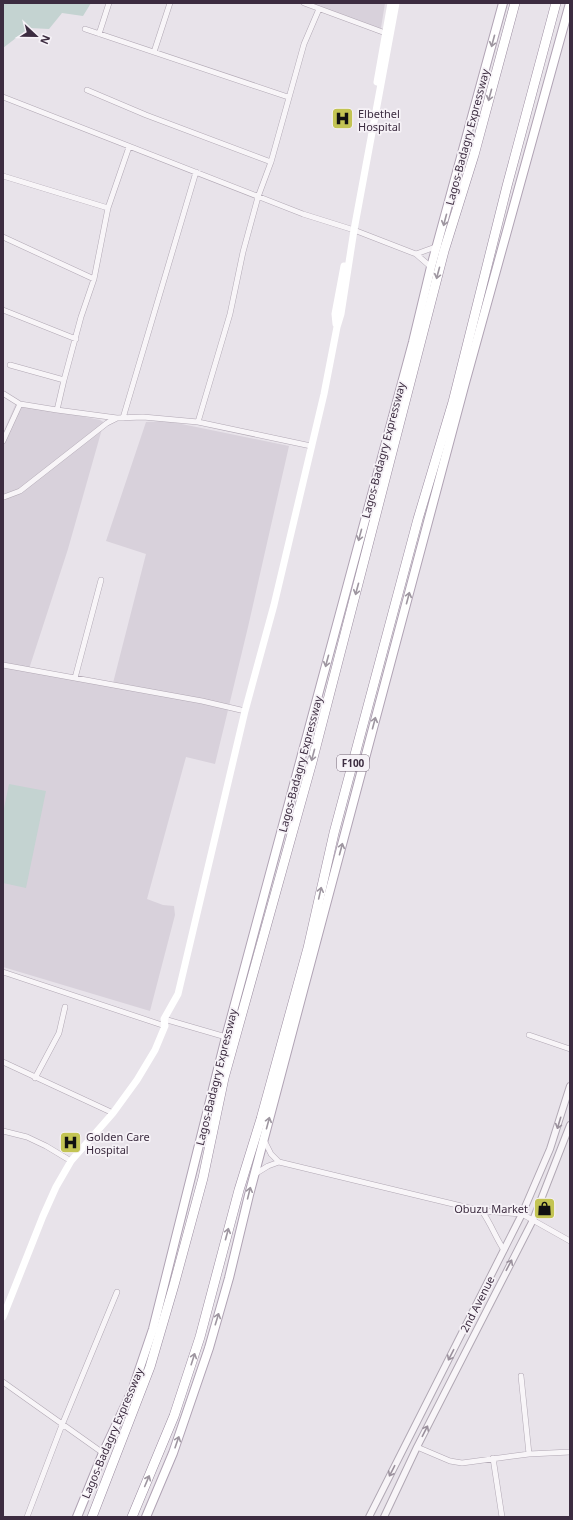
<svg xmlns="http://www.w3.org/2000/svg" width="573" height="1520" font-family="'Noto Sans',sans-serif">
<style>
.built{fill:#d8d1db}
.green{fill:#c4d3d1}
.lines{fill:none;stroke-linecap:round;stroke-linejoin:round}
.minor-casing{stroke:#b1a8b4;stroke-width:6}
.tertiary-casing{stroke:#b1a8b4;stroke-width:8}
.primary-casing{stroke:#b0a3b4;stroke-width:10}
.motorway-casing{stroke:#9a8b9f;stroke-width:10}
.minor{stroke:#f8f5f8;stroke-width:5}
.tertiary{stroke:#f8f5f8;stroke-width:6}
.secondary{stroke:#fff;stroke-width:7}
.primary{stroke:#fff;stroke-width:8}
.motorway{stroke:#fff;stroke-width:9}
.oneway{stroke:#9e96a0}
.oneway2{stroke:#9a909c}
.labels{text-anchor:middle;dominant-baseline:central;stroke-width:3.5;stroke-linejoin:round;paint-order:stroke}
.shield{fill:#f6f2f7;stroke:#746777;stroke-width:1}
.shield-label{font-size:10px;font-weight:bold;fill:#3c2c40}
.poi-label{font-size:11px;fill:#3c2c40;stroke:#f6f2f7;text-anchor:start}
.street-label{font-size:11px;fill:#3c2c40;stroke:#f6f2f7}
</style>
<rect width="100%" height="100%" fill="#e8e3ea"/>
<path class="built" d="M305 3H385L380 34 320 10Z
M16 403 100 420 107 424 102 429 68 549 29 669 113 683 146 554 106 541 146 422 167 421 289 446 248 627 215 764 186 757 147 899 163 905 174 906 175 915 150 1011 3 967V433Z"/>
<path class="green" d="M3 3H91L83 16 62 13 49 29 29 28 3 48Z
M9 784 46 791 26 888 3 883V813Z"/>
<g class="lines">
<defs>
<path id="minor" d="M304 3 388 34
M85 29 288 97
M99 34 109 3
M154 52 170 3
M87 90 146 115 271 162
M3 97 303 214 354 230 416 254 431 267
M3 176 108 208
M3 237 94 279
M416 254 438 246
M3 310 76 339
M10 365 64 380
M4 394 20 404 57 410 117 418
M57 410 64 380 81 317 94 279 108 208 129 147
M123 418 196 172
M198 422 230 314 243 252 258 197 271 162 304 44 319 9
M3 441 20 404
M4 497 20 491 107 423 117 418 143 417 198 422 311 446
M3 665 202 701 245 711
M75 678 101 580
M3 972 165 1026
M164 1019 226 1037
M529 1035 570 1049
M3 1062 113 1113
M35 1078 59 1033 65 1007
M3 1131 27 1137 46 1146 71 1161
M264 1140 271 1154 279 1162 482 1211 522 1214 570 1241
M255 1174 268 1166 279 1162
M482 1211C491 1224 496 1238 504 1250
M521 1376 529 1454
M3 1382 103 1453
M417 1447 450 1461 462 1463 529 1454 570 1452
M493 1458 502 1517
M27 1517 62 1425 117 1292"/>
<path id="tertiary" d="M369 1517 522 1214 550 1149 570 1086
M384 1517 417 1447 533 1220 570 1125"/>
<path id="primary" d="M77 1517 103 1453 132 1391 153 1329 226 1037 413 342 431 267 503 3
M146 1517 173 1453 209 1348 229 1278 249 1195 303 991 465 383 570 3"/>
<path id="motorway" d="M92 1517 150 1367 174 1285 203 1178 224 1078 312 762 444 251 474 155 515 3
M132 1517 174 1416 200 1337 239 1190 261 1119 308 948 334 833 418 519 453 402 507 186 556 3"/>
</defs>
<use href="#minor" class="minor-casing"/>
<use href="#tertiary" class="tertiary-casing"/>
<use href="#primary" class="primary-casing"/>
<use href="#motorway" class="motorway-casing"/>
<use href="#minor" class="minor"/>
<use href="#tertiary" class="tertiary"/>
<path class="secondary" d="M377 82 391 3
M336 324 335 314 344 266
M3 1317 43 1216 56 1187 71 1161 113 1113 137 1080 155 1050 165 1026 164 1019 178 994 245 711 274 605 324 394 337 327 341 314 354 230 396 3"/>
<use href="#primary" class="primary"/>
<use href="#motorway" class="motorway"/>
</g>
<defs><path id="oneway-shaft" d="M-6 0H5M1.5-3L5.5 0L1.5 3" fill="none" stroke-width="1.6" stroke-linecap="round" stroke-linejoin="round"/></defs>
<g class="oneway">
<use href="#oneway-shaft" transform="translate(493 41) rotate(105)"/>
<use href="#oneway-shaft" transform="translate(490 95) rotate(105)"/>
<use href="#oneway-shaft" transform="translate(445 220) rotate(105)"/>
<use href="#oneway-shaft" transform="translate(438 273) rotate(105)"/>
<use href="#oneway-shaft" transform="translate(360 535) rotate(105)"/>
<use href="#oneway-shaft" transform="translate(357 589) rotate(105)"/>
<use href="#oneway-shaft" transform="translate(408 598) rotate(-75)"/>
<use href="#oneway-shaft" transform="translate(327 661) rotate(105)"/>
<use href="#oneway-shaft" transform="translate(374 723) rotate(-75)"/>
<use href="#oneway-shaft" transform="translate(313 755) rotate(105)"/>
<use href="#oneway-shaft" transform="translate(341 849) rotate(-75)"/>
<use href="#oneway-shaft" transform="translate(320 893) rotate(-77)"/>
<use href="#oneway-shaft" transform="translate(268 1123) rotate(-75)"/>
<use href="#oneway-shaft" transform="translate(249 1193) rotate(-76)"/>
<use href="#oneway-shaft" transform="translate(227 1234) rotate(-75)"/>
<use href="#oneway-shaft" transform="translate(217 1319) rotate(-73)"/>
<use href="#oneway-shaft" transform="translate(193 1359) rotate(-72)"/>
<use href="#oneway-shaft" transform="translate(177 1442) rotate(-71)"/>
<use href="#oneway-shaft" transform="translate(147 1481) rotate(-67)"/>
</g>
<g class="oneway2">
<use href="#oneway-shaft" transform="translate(559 1123) rotate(107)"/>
<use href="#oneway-shaft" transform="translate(509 1265) rotate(-62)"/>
<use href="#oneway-shaft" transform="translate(451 1355) rotate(117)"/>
<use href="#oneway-shaft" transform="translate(425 1431) rotate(-63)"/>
<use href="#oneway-shaft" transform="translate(392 1471) rotate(117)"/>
</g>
<defs>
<symbol id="hospital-square" viewBox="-11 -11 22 22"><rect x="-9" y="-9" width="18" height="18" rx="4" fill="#c3c453" stroke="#f6f2f7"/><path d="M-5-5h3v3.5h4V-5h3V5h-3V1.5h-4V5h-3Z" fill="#111"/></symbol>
<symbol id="shop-square" viewBox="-11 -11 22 22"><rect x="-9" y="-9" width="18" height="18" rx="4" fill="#c3c453" stroke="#f6f2f7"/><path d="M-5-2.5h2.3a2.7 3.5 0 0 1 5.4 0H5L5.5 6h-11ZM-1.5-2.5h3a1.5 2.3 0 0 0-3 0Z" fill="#111"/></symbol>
</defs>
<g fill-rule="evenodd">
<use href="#hospital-square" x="330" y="106" width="25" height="25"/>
<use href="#hospital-square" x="58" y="1130" width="25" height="25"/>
<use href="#shop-square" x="532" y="1196" width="25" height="25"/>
</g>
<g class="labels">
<rect class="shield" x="337" y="755" width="32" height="16" rx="3"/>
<g class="shield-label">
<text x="353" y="763">F100</text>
</g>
<g class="poi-label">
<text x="358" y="113">Elbethel<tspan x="358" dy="13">Hospital</tspan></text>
<text x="86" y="1136">Golden Care<tspan x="86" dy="13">Hospital</tspan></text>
<text x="528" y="1208" text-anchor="end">Obuzu Market</text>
</g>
<g class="street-label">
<text transform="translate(467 137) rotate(-75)">Lagos-Badagry Expressway</text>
<text transform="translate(383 450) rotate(-75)">Lagos-Badagry Expressway</text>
<text transform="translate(300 764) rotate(-75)">Lagos-Badagry Expressway</text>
<text transform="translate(216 1077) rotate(-76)">Lagos-Badagry Expressway</text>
<text transform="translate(477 1304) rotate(-63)">2nd Avenue</text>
<text transform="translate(112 1433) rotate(-67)">Lagos-Badagry Expressway</text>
</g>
</g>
<rect width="573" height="1520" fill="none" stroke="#3c2c40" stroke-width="8"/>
<g transform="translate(36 36) rotate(112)" stroke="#f6f2f7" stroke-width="3" paint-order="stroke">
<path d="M0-3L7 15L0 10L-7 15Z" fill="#3c2c40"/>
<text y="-6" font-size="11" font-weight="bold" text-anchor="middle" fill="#3c2c40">N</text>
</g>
</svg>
